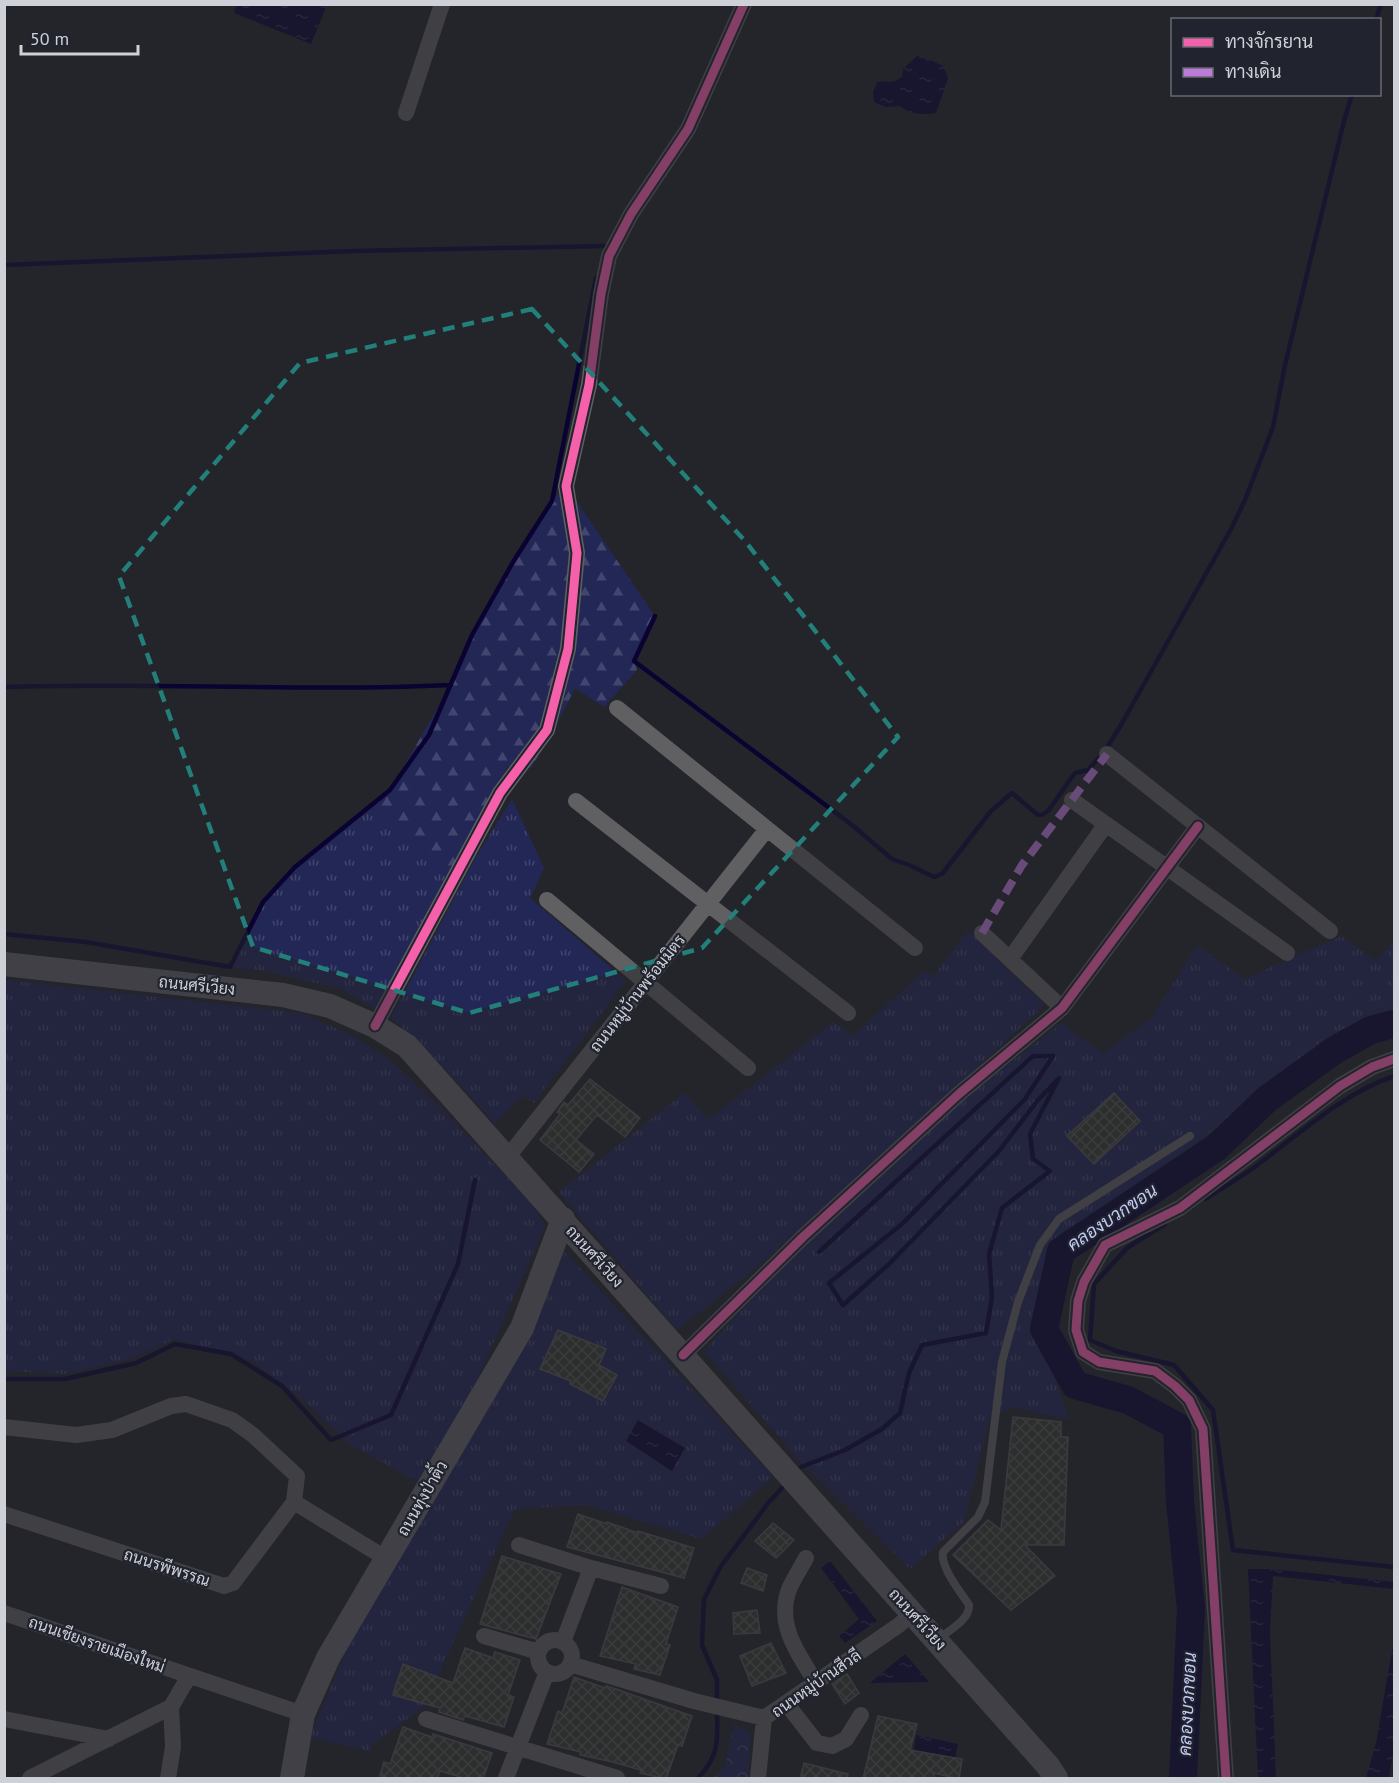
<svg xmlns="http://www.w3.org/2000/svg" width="1399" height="1783" font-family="'PT Sans',Sarabun,sans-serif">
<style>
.grass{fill:url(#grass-tufts)}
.forest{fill:url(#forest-firs)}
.park{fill:url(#park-crowns)}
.water{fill:url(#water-ripples)}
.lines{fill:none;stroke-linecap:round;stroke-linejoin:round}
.stream{stroke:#0a0332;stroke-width:4.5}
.river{stroke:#0a0332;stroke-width:28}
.building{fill:url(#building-cross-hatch);stroke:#555656;stroke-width:1.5}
.lane{stroke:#606063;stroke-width:8}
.street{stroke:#606063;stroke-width:16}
.secondary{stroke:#626366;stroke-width:24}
.quiet{stroke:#bd7bd9;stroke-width:8;stroke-dasharray:15 8;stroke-linecap:butt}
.cycleway-casing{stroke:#21232e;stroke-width:13}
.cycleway{stroke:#f560ab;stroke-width:9}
.marked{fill:none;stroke:#227f79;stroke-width:4.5;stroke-dasharray:12 8;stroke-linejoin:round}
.labels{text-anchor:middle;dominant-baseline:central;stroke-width:4.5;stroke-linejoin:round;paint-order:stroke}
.street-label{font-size:16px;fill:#cfd1d8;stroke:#21232e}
.water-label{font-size:18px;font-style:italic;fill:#c2cbf6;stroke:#21232e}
</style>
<defs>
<pattern id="grass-tufts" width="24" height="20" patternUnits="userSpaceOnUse" patternTransform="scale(1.5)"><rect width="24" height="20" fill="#232756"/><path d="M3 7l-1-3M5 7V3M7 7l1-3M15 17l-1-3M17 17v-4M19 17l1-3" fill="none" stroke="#42456e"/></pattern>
<pattern id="forest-firs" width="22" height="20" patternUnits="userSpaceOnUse" patternTransform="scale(1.5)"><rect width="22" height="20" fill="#232756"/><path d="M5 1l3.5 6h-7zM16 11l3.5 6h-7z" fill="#42456e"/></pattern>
<pattern id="park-crowns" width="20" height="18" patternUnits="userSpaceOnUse" patternTransform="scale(1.5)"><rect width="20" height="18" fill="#232756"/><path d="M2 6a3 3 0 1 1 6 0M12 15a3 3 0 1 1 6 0" fill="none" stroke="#42456e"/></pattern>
<pattern id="water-ripples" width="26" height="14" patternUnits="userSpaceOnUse" patternTransform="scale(1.5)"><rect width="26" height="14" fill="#0a0332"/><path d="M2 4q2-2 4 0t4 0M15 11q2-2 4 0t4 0" fill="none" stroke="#2d274f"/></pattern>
<pattern id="building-cross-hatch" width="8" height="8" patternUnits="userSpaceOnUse" patternTransform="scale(1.5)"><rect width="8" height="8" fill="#393d34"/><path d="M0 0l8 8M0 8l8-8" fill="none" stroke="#555851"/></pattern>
</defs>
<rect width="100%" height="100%" fill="#24252b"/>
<path class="grass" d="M512 799 544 868 530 898 626 981 534 1103 523 1096 495 1124C462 1086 429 1050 391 1018L476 857Z
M370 807 396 831 453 870 376 1010 341 989 266 971 230 967 263 902 295 867Z
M968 930 1045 1005 761 1264 677 1330 559 1192 684 1093 708 1120 833 1022 853 1036 925 970 933 977Z
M1342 936 1375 961 1394 941V1009L1372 1014 1323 1039 1273 1085 1128 1194 1059 1234 1032 1315 1069 1419 1012 1407 989 1421 964 1522 910 1569 799 1460 704 1351 823 1222 929 1124 1062 1023 1103 1054 1152 1017 1197 945 1244 979Z
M4 980 300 1013 348 1033 389 1059 441 1108 534 1206 545 1226 459 1421 420 1483 352 1446 297 1395 251 1360 175 1339 127 1360 65 1374 5 1371Z
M564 1251 773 1477 702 1539 587 1505 515 1509 423 1708 371 1745 370 1751 310 1738 347 1647 530 1339Z"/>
<path class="forest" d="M566 486 655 616 634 661 637 670 604 707 575 688 555 728 531 768 508 766 453 870 396 831 370 807 390 790 451 685 472 635 552 501Z"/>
<path class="park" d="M734 1724 751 1733 748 1778H714L725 1767Z"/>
<path class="water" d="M236 5V4L327 5 311 44 234 13Z
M917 56 928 59 943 66 948 78 936 113C922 115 910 114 900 106L886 107 874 102 873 92 877 82 895 81 902 77 903 69Z
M638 1420 685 1448 672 1471 626 1441Z
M830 1561 877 1621 845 1643 839 1636 859 1619 821 1568Z
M1248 1569H1273L1394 1582V1589L1273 1576 1270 1632 1276 1778H1258Z
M1394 1639V1750L1389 1778H1366L1376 1743Z
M905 1654 929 1682 870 1683Z
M916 1735 958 1744 955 1758 913 1761Z"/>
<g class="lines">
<path class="stream" d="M1376 20 1381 4
M4 265 353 251 604 246
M655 616 634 661 852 825 892 859 909 865 934 877 942 874 991 811 1012 793 1038 815H1042L1048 811 1075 773 1088 770 1105 751 1121 725 1231 529 1245 500 1273 427 1285 365 1344 121 1352 94
M4 687C153 682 302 692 451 685
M4 934 86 942 230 967 263 902 295 867 390 790 429 735 472 635 513 562 552 501 596 278
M1205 1199C1222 1188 1240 1178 1256 1166 1299 1134 1342 1094 1394 1076
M1165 1224 1127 1248 1094 1284 1090 1340 1116 1351 1174 1365 1213 1410 1233 1550 1394 1567
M4 1379H65L136 1363 175 1344 231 1354 282 1386 331 1440 391 1415 458 1264 475 1180
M801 1467 845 1450 882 1429 900 1413 909 1373 922 1345 986 1333 992 1297 989 1254 1002 1208 1050 1171 1033 1159 1030 1134 1059 1078 1038 1100 999 1151 888 1265 843 1305 829 1283 902 1224 1025 1099 1053 1056H1033L819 1252
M717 1703V1680L702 1645 704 1599 721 1566 769 1502 782 1488
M698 1778C719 1757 718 1739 717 1712"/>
<path class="river" d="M1183 1778 1191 1609 1180 1502 1177 1426 1128 1400 1075 1385 1044 1329 1061 1251 1217 1147 1267 1099 1335 1050 1371 1030 1394 1024"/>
</g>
<path class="building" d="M590 1079 640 1118 625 1137 597 1115 576 1140 594 1154 579 1172 540 1140 560 1114 557 1112 564 1102 568 1105Z
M1114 1093 1140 1121 1094 1164 1067 1136Z
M558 1330 606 1349 599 1365 617 1375 603 1401 570 1384 571 1381 540 1369Z
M1013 1417 1061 1422V1437H1068L1064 1545H1025L1055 1576 1011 1610 953 1555 988 1520 1001 1530Z
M578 1514 607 1524V1522L638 1533V1531L694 1548 684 1578 567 1547Z
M773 1523 794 1540 776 1558 755 1541Z
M502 1556 561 1574 536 1639 480 1624Z
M747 1568 767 1575 763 1591 741 1583Z
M622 1587 678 1607 666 1644 670 1645 660 1675 634 1669 636 1664 600 1656Z
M757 1610 760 1633 734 1634 733 1613Z
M771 1643 786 1673 752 1686 740 1656Z
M465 1648 493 1658 495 1652 520 1660 508 1695 514 1697 504 1727 465 1716 463 1720 439 1712 440 1708 393 1695 403 1664 453 1683Z
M847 1674 859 1693 845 1704 832 1684Z
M574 1677 605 1688 606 1686 613 1688 692 1716 682 1746 678 1745 666 1779 640 1773 641 1770 613 1762 580 1755 581 1752 547 1744 558 1711 562 1713Z
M878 1716 917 1724 910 1750 962 1759 959 1779 934 1773V1779H863Z
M403 1727 432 1737 433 1734 492 1753 483 1779H467L440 1771 437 1779H379L384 1762 390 1764Z
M804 1763 848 1774 847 1779H800Z"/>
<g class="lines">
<path class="lane" d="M937 1640C948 1631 970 1620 969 1605 960 1591 940 1567 943 1552L978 1517 985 1502 1002 1362 1018 1302 1040 1245 1059 1219 1190 1136"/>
<path class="street" d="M406 113 442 4
M617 708 915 948
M1107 754 1330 931
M1072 800 1287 953
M576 801 848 1013
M547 900 748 1068
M982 933 1062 1008
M1010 959 1106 824
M375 1026 500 793 547 730 568 649 577 553 566 486 589 385 601 294 609 256 631 214 688 129 744 4
M507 1158 767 829
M683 1355 803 1237 960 1093 1062 1008 1198 826
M4 1427 76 1435 112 1430 171 1406 186 1404 232 1420 253 1435 297 1476 294 1502 233 1583 224 1586 4 1514
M294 1502 387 1559
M519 1545 591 1568
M806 1558C801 1567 795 1577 790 1587 775 1622 797 1653 816 1682
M4 1613 303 1714
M484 1636 539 1652
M538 1657a17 17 0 1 1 34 0a17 17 0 1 1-34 0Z
M563 1642 591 1568 661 1586
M570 1664 694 1701 764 1718
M786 1703 817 1743 832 1746 846 1739 861 1715
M4 1719 109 1739
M426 1719 617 1778
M30 1778 171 1707 189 1676
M168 1778 173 1747 171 1707
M506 1778 547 1672
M758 1778 764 1718 899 1625 913 1613
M1226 1778 1203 1429 1189 1400 1175 1386 1155 1371 1099 1362 1083 1352 1076 1330 1078 1301 1084 1282 1105 1245 1180 1208 1340 1086 1372 1067 1394 1059"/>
<path class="secondary" d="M4 964 283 995 330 1006 375 1026 407 1046 1048 1766 1056 1778
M292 1778 303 1714 328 1658 522 1328 563 1219"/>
<path class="quiet" d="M982 933 1022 865 1107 754"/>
<defs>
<path id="cycleway" d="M375 1026 500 793 547 730 568 649 577 553 566 486 589 385 601 294 609 256 631 214 688 129 744 4
M683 1355 803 1237 960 1093 1062 1008 1198 826
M1226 1778 1203 1429 1189 1400 1175 1386 1155 1371 1099 1362 1083 1352 1076 1330 1078 1301 1084 1282 1105 1245 1180 1208 1340 1086 1372 1067 1394 1059"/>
</defs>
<use href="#cycleway" class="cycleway-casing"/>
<use href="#cycleway" class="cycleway"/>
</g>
<path d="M0 0H1399V1783H0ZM532 309 745 541 898 737 702 948 469 1013 253 947 119 576 300 363Z" fill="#24252b" fill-opacity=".55" fill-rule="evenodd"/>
<path class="marked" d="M532 309 745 541 898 737 702 948 469 1013 253 947 119 576 300 363Z"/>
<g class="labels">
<g class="street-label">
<text transform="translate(197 985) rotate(6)">ถนนศรีเวียง</text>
<text transform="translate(637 993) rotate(-52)">ถนนหมู่บ้านพร้อมมิตร</text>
<text transform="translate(595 1256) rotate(48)">ถนนศรีเวียง</text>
<text transform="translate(422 1498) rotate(-60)">ถนนทุ่งป่าติ้ว</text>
<text transform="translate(167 1567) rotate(18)">ถนนรพีพรรณ</text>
<text transform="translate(918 1619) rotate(48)">ถนนศรีเวียง</text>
<text transform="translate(97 1644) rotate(19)">ถนนเชียงรายเมืองใหม่</text>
<text transform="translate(816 1683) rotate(-35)">ถนนหมู่บ้านสีวลี</text>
</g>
<g class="water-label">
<text transform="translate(1112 1217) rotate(-34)">คลองบวกขอน</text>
<text transform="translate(1187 1704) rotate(-87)">คลองบวกขอน</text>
</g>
</g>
<rect width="1399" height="1783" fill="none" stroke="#cfd1d8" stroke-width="12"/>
<rect x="1171" y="18" width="210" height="78" fill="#21232e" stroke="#676972" stroke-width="1.5"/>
<rect x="1183" y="38" width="30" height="9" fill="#f560ab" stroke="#676972" stroke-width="1.5"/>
<text x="1225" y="48" font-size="18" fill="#cfd1d8">ทางจักรยาน</text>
<rect x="1183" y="68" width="30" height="9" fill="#bd7bd9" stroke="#676972" stroke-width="1.5"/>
<text x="1225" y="78" font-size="18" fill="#cfd1d8">ทางเดิน</text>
<path d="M21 45v9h117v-9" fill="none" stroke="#cfd1d8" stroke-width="3"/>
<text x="30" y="45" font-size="18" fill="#cfd1d8" stroke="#21232e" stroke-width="4.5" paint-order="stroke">50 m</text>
</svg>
